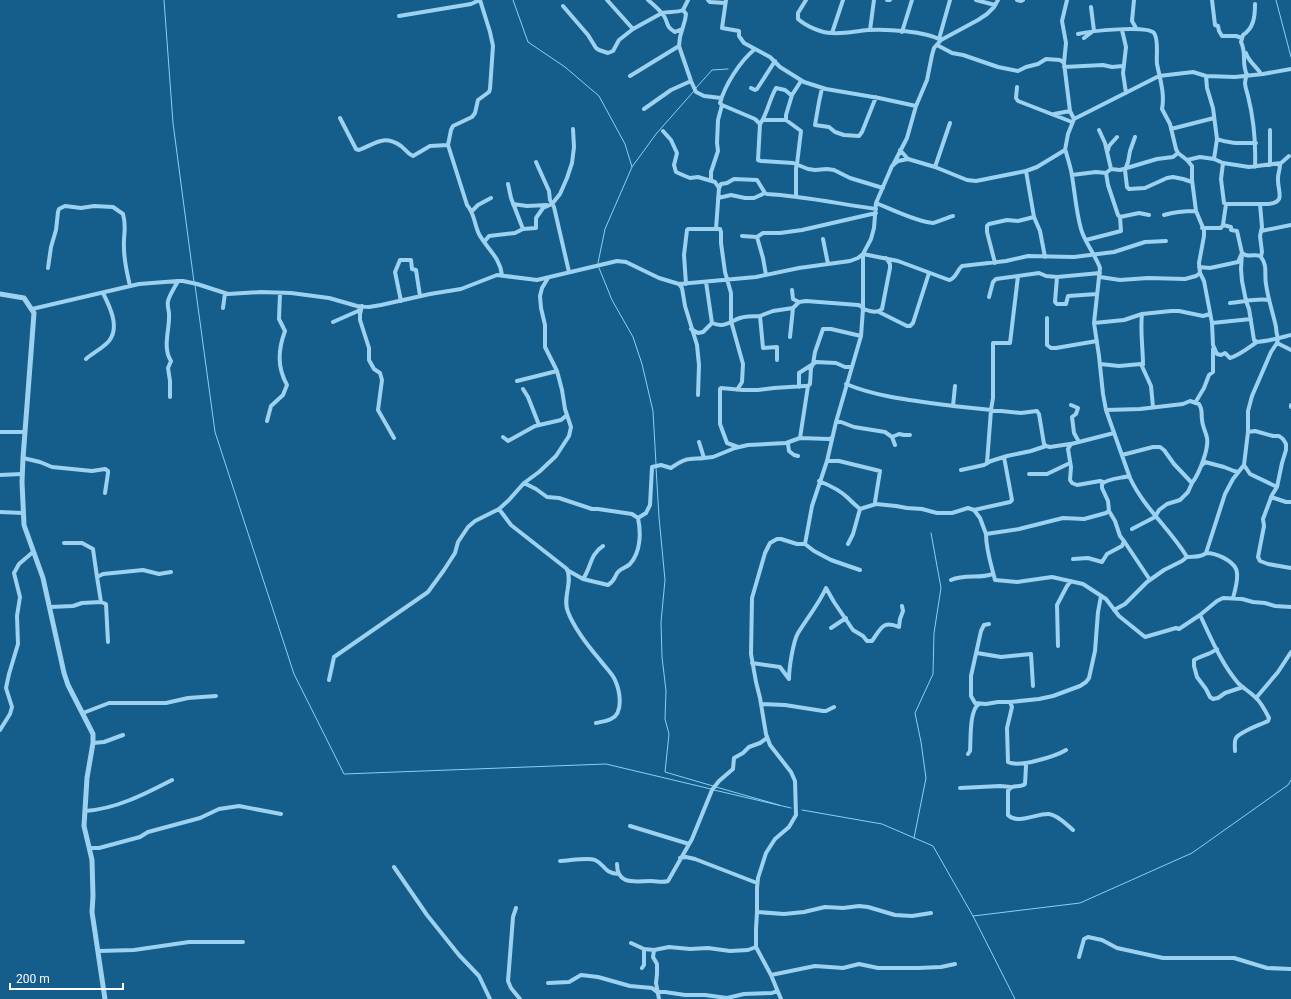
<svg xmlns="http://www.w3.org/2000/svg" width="1291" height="999" font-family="Roboto,sans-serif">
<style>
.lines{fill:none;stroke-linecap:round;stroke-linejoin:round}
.stream{stroke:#8ecff2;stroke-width:1}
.minor{stroke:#9cd1ef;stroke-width:4}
.tertiary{stroke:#9cd1ef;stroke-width:5}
</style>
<rect width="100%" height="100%" fill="#155d8a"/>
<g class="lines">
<path class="stream" d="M164 0 173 123 194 282
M513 0 528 42 565 67 599 96 625 144 632 167 605 229 598 263
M1276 0 1291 57
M696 88 712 70 728 69
M632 167 656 134 694 91
M599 268 612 300 633 337 642 364 653 411 656 464
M195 285 215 432 294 674 344 774 606 764 711 789
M656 467 659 517 665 580 661 622 662 657 666 691 665 719 669 734 665 772 713 786
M716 787 779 805
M714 790 791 808
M802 810 882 824 933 846 973 916 1015 999
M914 838 926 778 921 742 915 713 933 674 934 633 941 588 931 533
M973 916 1080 903 1192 853 1288 785 1291 780"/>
<path class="minor" d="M607 0 633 29
M648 0C654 5 660 10 664 16 669 24 665 26 675 32L682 29
M708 0 710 2 725 3
M726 0 722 28 739 31V36L744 43 770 57 780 67 804 82 826 89 879 98 916 106
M806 0 798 13V19C806 26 821 33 832 33 844 34 856 31 868 30 887 29 925 31 941 40
M887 0H890
M976 0 995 5
M1017 0 1021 1 1023 0
M1067 0 1062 21 1066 43 1064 63 1070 111 1074 119
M1134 0 1132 21 1136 28
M1212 0 1215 25 1218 26 1219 31 1222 36H1236L1242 38
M1255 4C1255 16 1254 28 1243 35L1241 42C1247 54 1241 63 1247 75 1243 83 1246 88 1248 96 1254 120 1256 141 1255 167
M563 6 588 35 596 48 599 50 608 53 613 51 619 40 633 29 662 13C669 11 676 13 683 10L688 0
M1091 7 1094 31
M683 10 686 14 685 20 680 37 679 46 691 81 696 92 704 96 721 98
M399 16 471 4 480 0 490 32 493 46 490 89 489 92 478 100 475 113 472 117 453 126 451 130 448 145 467 205C475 214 474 224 479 234 487 249 500 257 502 275
M870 30 874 0
M1122 30 1126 47 1123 73 1126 93
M902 32 912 0
M832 33 843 0
M1078 34C1090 31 1147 25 1154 33 1159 39 1156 56 1157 64 1160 79 1165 94 1162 109L1170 124 1176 149 1178 153 1187 160 1192 166V180L1196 211 1204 230V236L1199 263 1200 273 1204 281 1212 323 1213 345 1217 354 1221 355 1225 353 1230 358C1240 355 1248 348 1257 342
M1084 38 1092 32
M939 39 950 0
M937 45 952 53 963 55 998 67 1018 71 1026 67 1038 64 1046 59 1060 60 1064 63
M755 49C740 61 725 85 720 103L722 105 755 119 760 124
M1246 53C1248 61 1257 67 1261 74
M1064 67 1103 65 1112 67 1123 66
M630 76 679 46
M1206 76 1207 88 1213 108 1217 139C1229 144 1243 143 1256 143
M801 81 792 95H791L785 90 776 88C769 100 767 115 760 124L758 160 761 161 793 163 808 169 815 170 827 169 834 170 850 178 883 188
M1017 87 1016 98 1018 101 1072 122
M751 88 755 90 757 89 775 61
M822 88 819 102 815 125 829 127 835 132 844 135 859 136 862 132 876 97
M644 109 671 90 691 81
M1054 114 1070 111
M340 118 356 149 359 150C375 144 383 134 401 146 405 149 408 154 413 156L430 146 448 145
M763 120H786L801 131 797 164 796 168V196
M786 120V115L792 95
M1171 129 1214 118
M1099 130 1105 143 1111 169
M663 131 671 140 677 153 674 165 676 172 685 176 690 178 698 177 715 182 719 188
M1135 137 1130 151 1128 162 1125 170 1127 187 1129 189 1145 188 1167 178 1173 177 1183 179 1192 182
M900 150 908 159
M1065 150 1066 152C1068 160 1071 168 1072 176 1075 194 1076 211 1081 229 1085 243 1095 254 1100 268L1094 323 1099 356 1103 394 1106 410 1130 478C1144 508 1170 529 1187 557
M1108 150 1109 146 1117 137
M1214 159 1217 139
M1187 160 1200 157 1214 159 1223 163 1249 167 1281 163 1289 156
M536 162 549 191 550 200 554 207 569 272
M893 165 907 138 916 106 927 80 932 55 934 48 941 40 978 20 987 14 994 7 998 0
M1270 165V130
M935 167 950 123
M1026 171 1034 217 1040 231 1045 257
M1072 175 1096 172 1106 173 1111 169 1120 170 1157 159 1173 157 1178 153
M711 181V172L718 151 717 143 718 120 722 105
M508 184 511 198 523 229
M718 198 731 195 745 198H754L765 193
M876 203C891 209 917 222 933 223 935 223 949 217 953 216
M513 204 527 206 547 205
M1226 204H1268C1287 202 1277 191 1278 178 1278 173 1280 170 1280 165L1277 164
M1260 204 1262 227 1260 236 1262 252 1261 256
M472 211 478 205 491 198
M1164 215C1174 212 1185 211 1196 211
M1120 217 1139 213 1149 215
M1223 225 1231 227V230L1237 231 1242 253C1248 259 1257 252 1261 257 1268 266 1264 275 1266 284 1268 299 1273 313 1276 327 1276 331 1277 335 1278 339L1277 343 1271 352 1252 396 1248 411V432L1244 465 1250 474 1277 487 1272 495 1263 519 1264 526 1258 557 1260 561 1268 564 1291 568
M1202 228H1221L1223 225 1226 204 1224 203 1221 179 1223 163
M716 229 719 188 721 184 727 183 734 179 757 180 765 193 767 194C804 196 839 204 876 209
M1261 231 1291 225
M742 236 757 237 763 233H780L802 230 876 213
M757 237 763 258 766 275
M823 239 828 264
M1086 240 1121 231 1120 217 1118 215 1108 185 1106 173
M485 241 489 236 515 233 523 229 536 228V218L543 208 552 204 560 194 567 178 572 163 574 147 573 129
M995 263 987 232V226L989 224 1007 220 1018 221 1034 217
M1199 267 1210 268 1238 262 1242 253 1241 269 1242 281 1246 301 1249 309 1254 340 1257 342C1269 341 1279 338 1291 335
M48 268 51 247 56 230 58 212 59 209 65 206 81 208 94 206 113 207 123 214C127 228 123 235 124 248 124 261 127 273 130 286
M1057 277 1055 302 1057 304H1066L1068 296 1097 294
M1100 277 1120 280 1148 278 1185 279 1196 276 1200 273
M679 284 682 288 685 306 697 345 699 365 698 395
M686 284 684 255 687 230 688 229H720L721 232V243L725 272 731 293V321L743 364 742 382 737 390
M792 290 793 299 799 302
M989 297 993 282 996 279 1039 273 1046 276 1057 277 1100 273
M401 301 395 272 400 260H411L412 269 416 270 420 296
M1230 303C1242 302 1257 298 1269 300
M362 306 360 314V320L369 348V360L374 369 380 373 382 380 378 410 394 438
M223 308 225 293
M32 309 139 284 178 281H183L197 284 228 294 261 292 291 293 329 298 357 306 369 307 381 305 430 294 461 289 497 275 537 280 617 261 626 262 659 278 679 284 756 277 799 268 850 261 858 258 863 254 871 239 874 228 876 203 889 173 892 166 898 161 908 159 935 167 967 180 976 181 1026 171 1037 167 1065 150 1068 134 1074 119 1159 76 1193 72 1206 76 1235 77 1263 74 1291 69
M879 312 907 326H910L913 323 929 273
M1142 314C1140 331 1143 348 1143 365
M1047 318V345L1051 348H1056L1097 341
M333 322 358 311 361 308
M712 323C724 328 729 322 740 318 746 316 754 316 760 316
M1094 323 1124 320 1142 314 1171 311H1179L1203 316 1210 314
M1212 323 1251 319
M691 329 698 333 703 332 712 323 706 282
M790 337 793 308 799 302 806 301 858 305 861 306 863 309C870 311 876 314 882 309L890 268V264L886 258
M1277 343 1291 350
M86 359C93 353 103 348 109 341 120 327 110 307 103 293
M777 360V347L763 348 760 316 773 311 793 308
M1100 364 1119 366 1141 364 1151 386 1153 407
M517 381 557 371
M846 384C880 398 917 401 953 406
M955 386 953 406 1021 413 1037 411 1039 414 1044 444 1046 446
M799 387V373L813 364 815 352 823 329H831L861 336
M523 389 528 397 539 425
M170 397V381L168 368 171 361C162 347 170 329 169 314 169 310 167 306 168 301 170 294 175 287 178 281
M1195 403 1204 388 1209 375 1213 372V349
M1071 405 1078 408 1076 414 1072 417 1074 433 1079 442
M1291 405V407
M1106 410 1140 409 1183 404 1190 401 1199 404C1203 410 1201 413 1202 419 1202 426 1206 432 1207 438 1209 449 1199 474 1192 483
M267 421 271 406 283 395 287 385C277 367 278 350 285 331L279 319 280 293
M836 422 861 336 863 309V254L898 261 949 280C956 279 957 270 962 266L1006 261 1028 256 1074 257 1114 252 1145 242 1166 241
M0 432H25
M1248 432 1255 431 1273 436H1279L1283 439 1286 444V450L1282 463 1277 487
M503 437 508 441 535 426 561 420 567 415
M892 437 899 434 904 435H910
M800 438 808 386
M699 442 704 458 713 457 735 448 748 445 786 443 800 438 829 439 832 438
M789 442 788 444 789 451 794 455 798 456
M738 447 727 443 720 424V389L721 388 743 390H758L774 388 805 386H808L810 384 811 368 813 364 816 362 836 363 845 367H852
M1122 455 1153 447H1160L1164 450 1174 464 1192 483 1188 492 1180 500 1167 504 1159 510 1155 517 1132 529
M23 458 40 462 52 467 92 471 105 469 108 471V473L105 493
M827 461H839L880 471 875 502 876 504
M987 463 991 410 993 398V343H1010L1018 276
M1202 465 1205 462 1224 467 1234 471 1238 472
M961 470 984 465 991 461 1007 456 1031 451 1046 446 1050 447 1070 444
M1029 474H1047L1070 463
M0 475 22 474
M1129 476C1122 478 1106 479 1102 484V488L1108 501 1109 511 1115 521 1120 536 1124 541 1150 580
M819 481C829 485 840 490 848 498 852 502 855 505 860 509L876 504 896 506 907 508 922 509 937 513H952L968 508 974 510 980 518 986 534 1019 529 1063 518 1084 519 1106 513 1109 511
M1103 482 1100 481 1077 485 1072 483 1070 480 1071 467 1068 449 1071 444 1114 433
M524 483 536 489 547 497 559 498 592 509H598L632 514 638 518C641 532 641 552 630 564 627 567 623 568 619 571 614 575 617 579 608 585L583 579
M1271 497 1286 502H1291
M499 509 511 525 567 569C573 583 562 598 568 612 575 630 588 646 600 660 605 667 612 673 615 680 620 691 624 713 611 719 607 721 601 722 596 723
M974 510 1010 502 1012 500 1004 457
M0 512 23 513
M638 518 646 513 650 505 652 467 661 465 671 468C677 464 683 459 690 459 695 458 699 459 704 458
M986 534C986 550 991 564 995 580L1017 582 1052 577 1083 584 1106 599 1119 616 1145 637 1176 628 1179 629 1200 615
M64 543H82L93 549 97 577
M805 544 812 506 827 461 836 422H841L854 427 885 432 892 437 895 445
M848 544 853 534 860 509
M1206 553C1216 553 1232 560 1236 569 1239 575 1235 591 1233 598
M1073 559 1088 558 1102 562 1107 554 1122 546 1124 541
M567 570 583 579C591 568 590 554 603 546
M951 580C965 574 979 579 993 574
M101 602 106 604 108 642
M50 607 73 606 82 603 101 602 97 577 103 574 143 570 159 574 171 572
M1114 610 1125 604 1147 582 1164 570 1182 561 1187 557C1194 556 1201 558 1206 553L1225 494 1233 479 1244 465
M989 624 984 625 981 631 971 676V696L975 703 986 704 998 702H1010L1039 699 1053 696 1080 686 1086 682 1089 678 1095 651 1098 612 1101 596
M831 628 846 618
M1058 646 1057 605 1067 586 1071 581
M1217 649C1209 655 1203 655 1194 660V666L1197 677 1206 689 1210 697 1213 699 1218 698 1225 693 1243 687
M977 653 1001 657 1031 654 1033 686
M752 663 780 667 789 679C789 668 793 642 798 633 807 618 819 604 826 588L834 602 853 630 863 636 867 641H872C881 629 882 620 899 627L900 619 903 611 902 606
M329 680 334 657 428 592 444 570 455 553 458 542 468 527 475 521 499 509 509 500 524 483 539 472 556 456 569 436 571 427 565 409 562 390 557 371 545 347V325L541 308 540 296 542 288 548 278
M1256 698 1278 672 1291 652
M1010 702 1012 707 1007 728 1008 762C1019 768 1056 756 1066 750
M761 704 785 705 823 711H826L834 707
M83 713 109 703H166L188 698 216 696
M0 730 10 714 12 707 6 688 9 674 18 644 17 616 20 597 14 573 19 564 33 552
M93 743 104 742 123 735
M1235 751C1235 747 1234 741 1236 738 1241 731 1260 725 1268 721L1269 718C1265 710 1261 702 1255 697 1250 692 1243 688 1238 683 1221 663 1211 638 1200 615L1217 601 1223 598 1242 599 1253 602 1265 603 1275 606 1291 607
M968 754 970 751C971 740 969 710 979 704
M1025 763 1026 766 1025 784C1019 789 1012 783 1008 791V815C1018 825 1037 813 1049 814 1058 815 1067 825 1073 830
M960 788 1000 786 1011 787
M85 811C116 809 145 794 172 780
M630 826 689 844
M90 848H99L140 837 148 832 200 818 219 809 239 806 281 814
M680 858 686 857 695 859 757 883
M560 861C568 861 588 857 595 860 606 865 603 873 619 874
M617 864C617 886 636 881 651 881 657 881 662 883 668 881L692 839 712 790 719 781 733 769 734 758 743 753 749 747 760 743 767 738
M394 867 427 915 459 955 479 976 490 999
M516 908 513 917 508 981 511 988 520 999
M757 912 784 914 804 912 825 907 843 908 859 906 868 907 895 915 912 916 931 913
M631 943 644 949 654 950 653 957 657 964V974L656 983 659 999
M654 950 669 947 690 949 708 948 730 951 748 950 756 947
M99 951 134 950 189 942H243
M1079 957 1084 939 1088 937 1102 940 1117 948 1163 958H1234L1267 968 1291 969
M642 968 644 965V949
M771 975 815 966 843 968 859 964 878 968H918L941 967 955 964
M548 983 569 982 581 975 598 977 630 986 652 988 657 992H665L685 995H705L727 998 744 994 772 993 777 991
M781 999 771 975 756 947V929L757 912V888L758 878 766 853 775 839 789 827 796 815 795 781 791 772 770 745 766 734 760 698 756 682 751 654 752 598 765 553 770 543 777 539H781L797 544H805L814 551 831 560 860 570"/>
<path class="tertiary" d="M0 294 24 298 34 313 23 458 22 482 24 525 43 578 64 673 68 685 93 734V743L87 778 84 826 92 860 93 896 92 912 105 999"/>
</g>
<path d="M10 983v6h113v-6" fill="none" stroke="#ffffff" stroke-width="2"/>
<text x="16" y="983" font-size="12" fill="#ffffff" stroke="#155d8a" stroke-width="3" paint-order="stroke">200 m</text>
</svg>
